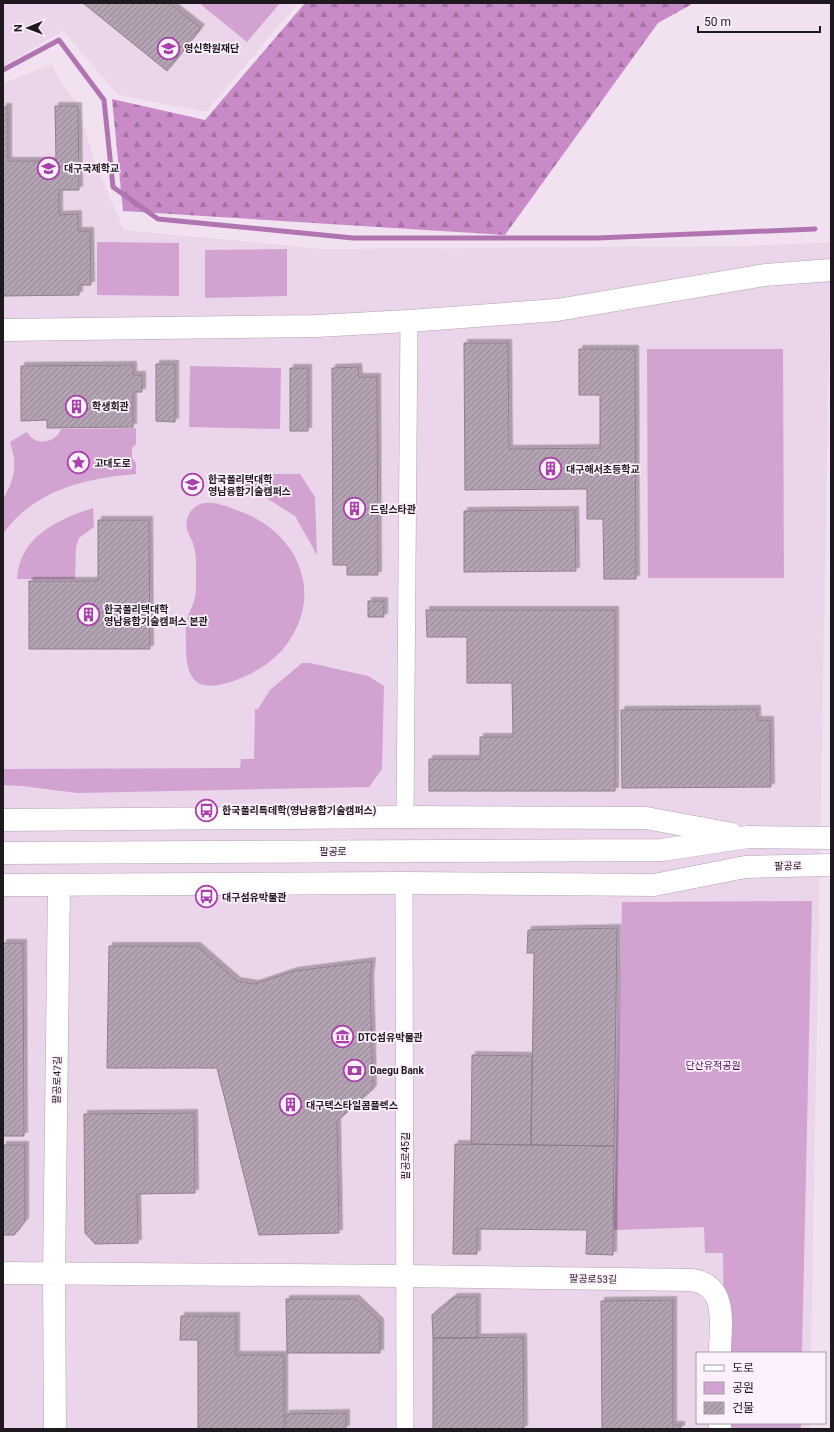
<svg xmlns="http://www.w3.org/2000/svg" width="834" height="1432" font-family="Roboto,'Noto Sans KR',sans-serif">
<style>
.built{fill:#ebd5ea}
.forest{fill:url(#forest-firs)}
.park{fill:#d2a3d1}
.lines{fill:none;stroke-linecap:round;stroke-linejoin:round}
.stream{stroke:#b074b0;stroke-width:5}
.building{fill:url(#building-hatch);stroke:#8e7f8d;filter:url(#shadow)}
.street-casing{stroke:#b2a3b2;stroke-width:18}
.secondary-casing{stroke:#b2a3b2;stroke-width:23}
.street{stroke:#fff;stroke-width:17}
.secondary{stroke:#fff;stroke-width:22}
.labels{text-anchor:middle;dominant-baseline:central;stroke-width:3.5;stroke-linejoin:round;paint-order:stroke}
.poi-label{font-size:10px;font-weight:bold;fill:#1e191e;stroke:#fdf0fd;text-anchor:start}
.street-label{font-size:10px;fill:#1e191e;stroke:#fdf0fd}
.park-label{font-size:10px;fill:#470f48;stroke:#fdf0fd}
</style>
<defs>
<pattern id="forest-firs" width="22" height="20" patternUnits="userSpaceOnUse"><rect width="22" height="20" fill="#c98bc8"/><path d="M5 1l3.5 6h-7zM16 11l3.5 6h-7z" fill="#a371a2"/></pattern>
<pattern id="building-hatch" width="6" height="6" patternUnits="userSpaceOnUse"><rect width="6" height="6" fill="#b4a4b3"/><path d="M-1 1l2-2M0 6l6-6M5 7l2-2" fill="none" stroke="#928591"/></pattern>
<filter id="shadow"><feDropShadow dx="3.5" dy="-3.5" stdDeviation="0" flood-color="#0004"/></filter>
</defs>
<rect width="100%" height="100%" fill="#f2e2f1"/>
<path class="built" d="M3 3H298L206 112 118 95 63 31 3 66Z
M52 64 59 79 78 106 94 160 124 230 325 249 750 246 831 242 811 1353H697V1423H810V1429H3V83Z"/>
<path class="forest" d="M305 3H694L658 23 505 235 123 211 112 99 205 120Z"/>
<path class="park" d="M199 3H280L247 42Z
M97 242 179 243V296L97 295Z
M287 249V296L205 298V250Z
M647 349H783L784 578H648Z
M190 366 281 368 280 429 189 427Z
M136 428V444L132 448V458L136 463V474C86 478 34 490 3 534V499L10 486 14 472V457L10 442 27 432C35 447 56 443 61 429Z
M230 474H300L315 497 317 555 295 516 252 489 233 482Z
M204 503C215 502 226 506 236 510 295 529 326 590 287 644 273 663 253 674 231 682 195 693 186 679 186 645 186 637 185 629 187 621 188 614 192 608 194 601 196 595 196 587 196 580 196 569 197 558 194 547 193 541 189 536 187 530 184 518 192 505 204 503Z
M93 508 94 527 79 538 76 547 75 579H17C19 537 58 519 93 508Z
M302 663H310L368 676 384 686 382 769 369 787 77 793 22 786 3 785V769L240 768 241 759H254L255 709H258L270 690Z
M812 901 802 1353H724L723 1253H705L704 1227 614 1230 622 902Z
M724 1423H801V1429H724Z"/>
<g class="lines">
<path class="stream" d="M3 70 59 40 104 100 113 187 158 219 353 238H597L815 229"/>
</g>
<path class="building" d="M83 3H169L201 28 167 71Z
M55 106H78L79 190H59V215L78 214V231H90L91 285H79V295L3 296V107H8V161H56Z
M464 343H508L509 449 600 448V395H579V349H635L636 579H604L603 519H587V489L465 490Z
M156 364H175V422L156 421Z
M133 365V375H142V392H133V427L47 428V420L21 421V366Z
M358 367 359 377H377L378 575H347V565H333L332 368Z
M290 368H308V431H290Z
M575 510 576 571 464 572V511Z
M98 520H149L150 649H29V581H98Z
M368 601H384V617H368Z
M426 610H615V791H429V759H480V737H513L512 683H467V637H427Z
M757 709V720H770L771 787 622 788 621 710Z
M617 928 614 1146 531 1145 534 953H527L528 930Z
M3 943H23L24 1136H3Z
M109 946H197L237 981 255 984 294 971 372 961 370 978 373 1089 337 1121 339 1233 259 1235 217 1068H107Z
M472 1055 532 1056 531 1145 471 1144Z
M194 1113 195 1193 137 1194 138 1243 95 1244 85 1233 84 1114Z
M455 1144 614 1146 613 1255 586 1254 587 1230 477 1229V1254H453Z
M3 1145H25V1221L14 1235H3Z
M454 1297H477V1338H433L432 1315Z
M286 1299H356L380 1322V1353H287Z
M673 1300V1425H681V1429H602L601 1301Z
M181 1316H236V1355H284V1429H198V1340H180Z
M523 1337 524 1429H433V1338Z
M346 1413V1429H286V1414Z"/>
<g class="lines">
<defs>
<path id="street" d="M405 817 409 321
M404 883 405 1429"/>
<path id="secondary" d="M3 330 316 326 409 321 557 310 765 275 831 270
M3 820 405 817 646 818 732 834
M3 853 662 850 748 837 831 838
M3 885 404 883 654 885 745 867 831 865
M3 1273 406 1276 692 1280C729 1285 720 1326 720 1353
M55 1429 54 1275 59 885
M720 1429V1423"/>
</defs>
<use href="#street" class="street-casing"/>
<use href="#secondary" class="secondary-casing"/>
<use href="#street" class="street"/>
<use href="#secondary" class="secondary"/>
</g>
<defs>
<symbol id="school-ring" viewBox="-11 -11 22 22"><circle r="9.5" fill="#fdf0fd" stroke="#a642a8" stroke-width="1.5"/><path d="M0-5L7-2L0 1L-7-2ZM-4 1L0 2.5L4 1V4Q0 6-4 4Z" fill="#a642a8"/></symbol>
<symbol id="building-ring" viewBox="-11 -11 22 22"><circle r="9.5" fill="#fdf0fd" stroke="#a642a8" stroke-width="1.5"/><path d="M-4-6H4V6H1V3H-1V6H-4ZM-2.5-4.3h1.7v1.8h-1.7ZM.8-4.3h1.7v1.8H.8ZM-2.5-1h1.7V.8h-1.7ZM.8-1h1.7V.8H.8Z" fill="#a642a8"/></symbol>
<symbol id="sight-ring" viewBox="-11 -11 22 22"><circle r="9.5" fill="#fdf0fd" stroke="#a642a8" stroke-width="1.5"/><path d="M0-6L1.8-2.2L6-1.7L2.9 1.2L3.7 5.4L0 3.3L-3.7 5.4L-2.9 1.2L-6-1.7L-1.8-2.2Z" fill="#a642a8"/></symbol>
<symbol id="university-ring" viewBox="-11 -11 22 22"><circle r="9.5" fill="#fdf0fd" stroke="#a642a8" stroke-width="1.5"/><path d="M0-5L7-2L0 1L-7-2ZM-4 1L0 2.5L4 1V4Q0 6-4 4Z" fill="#a642a8"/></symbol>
<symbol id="bus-ring" viewBox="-11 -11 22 22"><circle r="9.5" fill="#fdf0fd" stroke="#a642a8" stroke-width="1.5"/><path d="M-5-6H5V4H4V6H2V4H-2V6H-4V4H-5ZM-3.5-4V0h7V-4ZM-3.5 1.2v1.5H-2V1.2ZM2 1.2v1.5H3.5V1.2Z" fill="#a642a8"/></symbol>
<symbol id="museum-ring" viewBox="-11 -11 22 22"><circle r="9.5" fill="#fdf0fd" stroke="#a642a8" stroke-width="1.5"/><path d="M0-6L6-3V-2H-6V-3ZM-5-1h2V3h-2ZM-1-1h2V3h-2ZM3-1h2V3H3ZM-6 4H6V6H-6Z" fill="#a642a8"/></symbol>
<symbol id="bank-ring" viewBox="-11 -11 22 22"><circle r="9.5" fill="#fdf0fd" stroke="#a642a8" stroke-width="1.5"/><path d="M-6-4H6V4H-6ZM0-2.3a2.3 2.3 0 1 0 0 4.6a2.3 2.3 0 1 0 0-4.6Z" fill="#a642a8"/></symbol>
</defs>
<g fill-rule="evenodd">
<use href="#school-ring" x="156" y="36" width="25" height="25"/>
<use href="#school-ring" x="36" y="156" width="25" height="25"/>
<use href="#building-ring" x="64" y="394" width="25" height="25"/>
<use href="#sight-ring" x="66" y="450" width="25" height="25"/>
<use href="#building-ring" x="538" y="456" width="25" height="25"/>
<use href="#university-ring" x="180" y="472" width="25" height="25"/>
<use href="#building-ring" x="342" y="496" width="25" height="25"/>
<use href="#building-ring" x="76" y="602" width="25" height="25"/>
<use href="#bus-ring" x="194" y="798" width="25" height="25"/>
<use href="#bus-ring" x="194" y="884" width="25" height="25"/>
<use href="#museum-ring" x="330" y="1024" width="25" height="25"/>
<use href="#bank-ring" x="342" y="1058" width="25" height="25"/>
<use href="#building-ring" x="278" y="1092" width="25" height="25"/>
</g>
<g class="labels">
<g class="poi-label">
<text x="184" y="48">영신학원재단</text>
<text x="64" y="168">대구국제학교</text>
<text x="92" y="406">학생회관</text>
<text x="94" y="463">고대도로</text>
<text x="566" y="469">대구해서초등학교</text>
<text x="208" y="479">한국폴리텍대학<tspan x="208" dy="12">영남융합기술캠퍼스</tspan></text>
<text x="370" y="509">드림스타관</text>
<text x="104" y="609">한국폴리텍대학<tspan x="104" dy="12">영남융합기술캠퍼스 본관</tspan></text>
<text x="222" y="810">한국폴리특데학(영남융합기술캠퍼스)</text>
<text x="222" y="897">대구섬유박물관</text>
<text x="358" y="1037">DTC섬유박물관</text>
<text x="370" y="1070">Daegu Bank</text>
<text x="306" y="1105">대구텍스타일콤플렉스</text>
</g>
<g class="street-label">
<text x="333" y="851">팔공로</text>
<text transform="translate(788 866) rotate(-1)">팔공로</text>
<text transform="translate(57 1080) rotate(-89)">팔공로47길</text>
<text transform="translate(405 1156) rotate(-90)">팔공로45길</text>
<text transform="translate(593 1279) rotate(1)">팔공로53길</text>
</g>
<g class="park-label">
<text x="713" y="1065">단산유적공원</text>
</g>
</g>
<rect width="834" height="1432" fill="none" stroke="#1e191e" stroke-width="8"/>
<rect x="696" y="1352" width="130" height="72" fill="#fdf0fd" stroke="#a49aa4"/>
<rect x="704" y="1365" width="20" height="6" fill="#ffffff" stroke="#a49aa4"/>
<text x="732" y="1372" font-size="12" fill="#1e191e">도로</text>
<rect x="704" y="1382" width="20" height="12" fill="#d2a3d1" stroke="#a49aa4"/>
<text x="732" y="1392" font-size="12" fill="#1e191e">공원</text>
<rect x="704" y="1402" width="20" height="12" fill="url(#building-hatch)" stroke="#a49aa4"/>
<text x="732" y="1412" font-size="12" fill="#1e191e">건물</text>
<g transform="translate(28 28) rotate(269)" stroke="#fdf0fd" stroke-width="3" paint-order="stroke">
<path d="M0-3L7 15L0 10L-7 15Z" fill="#1e191e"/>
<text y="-6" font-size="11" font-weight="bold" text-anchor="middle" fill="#1e191e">N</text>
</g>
<path d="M698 26v6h122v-6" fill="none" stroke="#1e191e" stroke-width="2"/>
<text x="704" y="26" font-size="12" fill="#1e191e" stroke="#fdf0fd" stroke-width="3" paint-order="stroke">50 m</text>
</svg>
